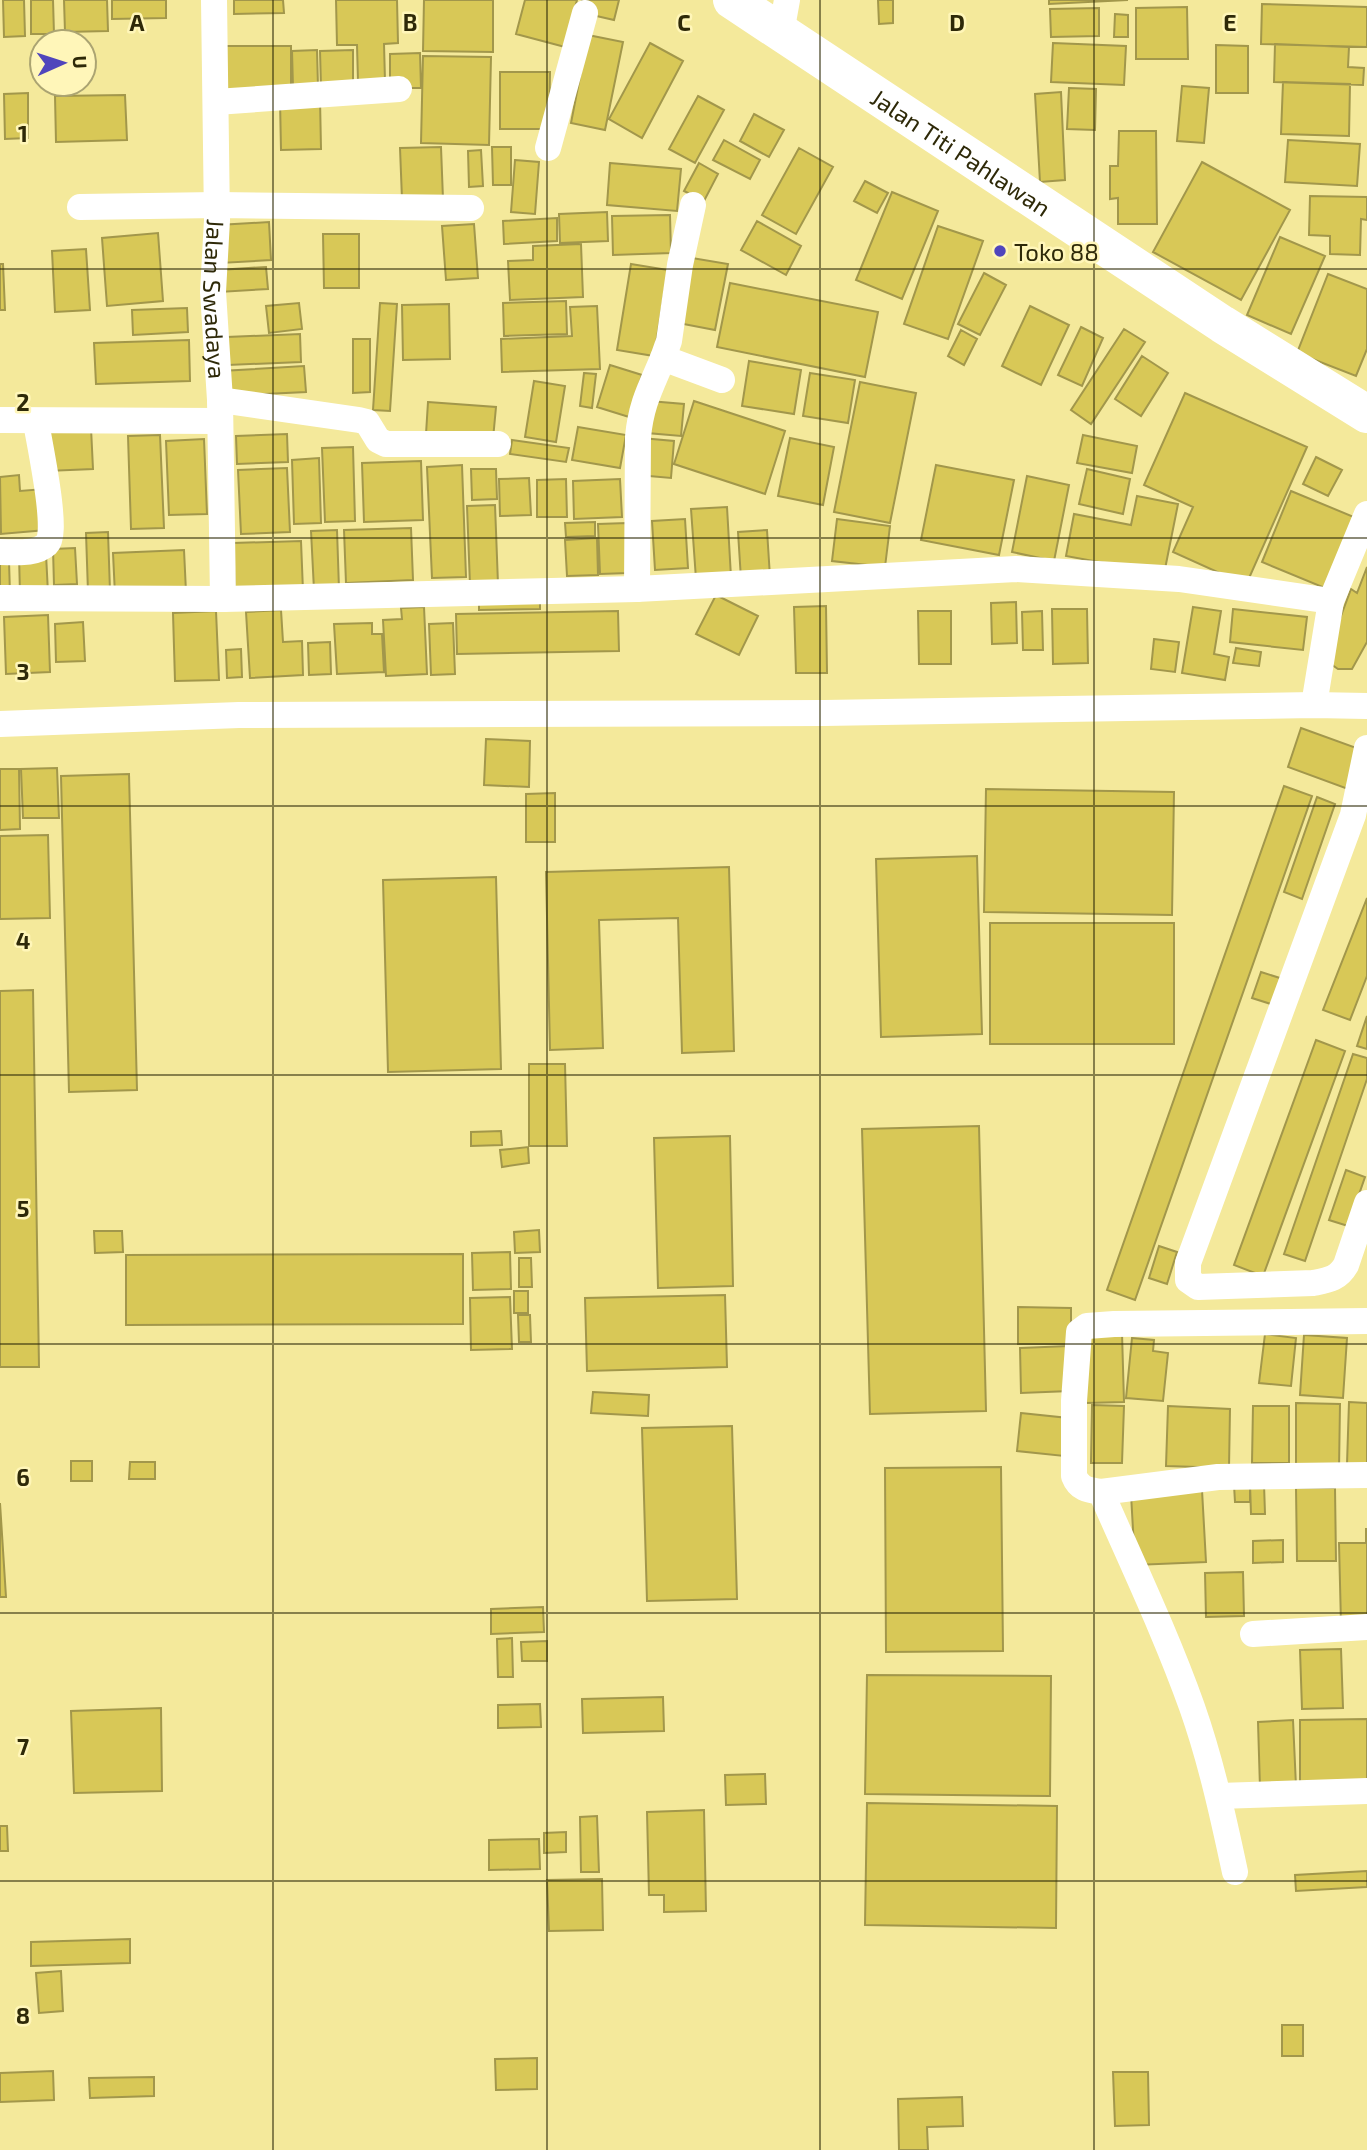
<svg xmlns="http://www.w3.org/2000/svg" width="1367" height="2150" font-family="'Exo 2',sans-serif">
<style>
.building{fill:#d8c857;stroke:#a2974b;stroke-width:2}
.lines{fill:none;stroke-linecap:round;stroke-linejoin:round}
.minor{stroke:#fff;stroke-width:26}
.primary{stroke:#fff;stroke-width:38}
.grid{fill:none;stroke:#2e2908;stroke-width:2;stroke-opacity:0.55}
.poi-dot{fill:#5045bc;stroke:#fff6b9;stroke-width:2.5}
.labels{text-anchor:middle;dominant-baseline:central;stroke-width:5;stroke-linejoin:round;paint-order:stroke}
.street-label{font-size:24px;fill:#2e2908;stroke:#fff6b9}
.poi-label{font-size:24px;fill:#2e2908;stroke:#fff6b9;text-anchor:start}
.grid-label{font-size:23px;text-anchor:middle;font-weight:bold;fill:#2e2908;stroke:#fff6b9;stroke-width:5;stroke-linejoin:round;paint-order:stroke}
</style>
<rect width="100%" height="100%" fill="#f4e99b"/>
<path class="building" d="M3 0H24L25 36 4 37Z
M31 0H53L54 34H31Z
M64 0H107L108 31 65 32Z
M112 0H166V18L112 19Z
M234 0H283L284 13 234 14Z
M336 0H397L398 43 384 44 385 81H358L357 45H337Z
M424 0H493V52L423 51Z
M525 0H577L565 47 516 34Z
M582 0H619L614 20 579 12Z
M878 0H893V23L879 24Z
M1049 0H1128L1049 4Z
M1262 4 1367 7V47L1261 44Z
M1187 7 1188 59H1136V8Z
M1099 8V36L1051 37 1050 9Z
M1115 14 1128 15V37H1114Z
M588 35 623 42 605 130 571 123Z
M650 43 683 61 642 138 609 119Z
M1053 43 1126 46 1124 85 1051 82Z
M1275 44 1349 47 1348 67 1364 68 1363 85 1274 82Z
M1216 45 1248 46V93H1216Z
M217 46H291V93H217Z
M317 50 318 87 293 88 292 51Z
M353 50V87H321L320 51Z
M420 53 421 88H390V54Z
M423 56 491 57 489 145 421 143Z
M500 72H550L549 129H500Z
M1283 82 1350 84 1349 136 1281 134Z
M1182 86 1209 88 1204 143 1177 141Z
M1069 88 1096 89 1095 130 1067 129Z
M1061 92 1065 180 1040 182 1035 94Z
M28 93V138L5 139 4 94Z
M125 95 127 140 56 142 55 96Z
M698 96 724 110 695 163 669 149Z
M320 99 321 149 281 150 280 100Z
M754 114 784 130 769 157 740 141Z
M1119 131H1156L1157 224H1118V198L1110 199V166H1118Z
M724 140 760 160 750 179 713 160Z
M1288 140 1360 144 1357 186 1285 182Z
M441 147 443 199H402L400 148Z
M492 147H511V185H493Z
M799 148 833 167 796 234 762 215Z
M481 150 483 186 469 187 468 151Z
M515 160 539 162 535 214 511 212Z
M1202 162 1290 210 1241 300 1153 252Z
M610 163 681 169 677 211 607 205Z
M699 163 718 174 704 201 684 191Z
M865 181 888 193 877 213 854 201Z
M892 192 938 211 902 299 856 280Z
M1310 196 1367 197V220L1361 219 1360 255 1330 254V236L1309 235Z
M607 212 608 241 560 243 559 214Z
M670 215 671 253 613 255 612 216Z
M557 218V241L504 244 503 221Z
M757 221 801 246 786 275 741 250Z
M269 222 271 260 220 263 218 225Z
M474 224 478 278 446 280 442 226Z
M938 226 983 241 948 339 904 324Z
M158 233 163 301 107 306 102 238Z
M323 234H359V288H324Z
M1280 237 1325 256 1291 334 1247 315Z
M581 244 583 297 510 300 508 261 533 260V246Z
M86 249 90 310 55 312 52 251Z
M686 257 728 264 715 330 673 322Z
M0 264H3L5 310H0Z
M631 264 668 270 654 356 617 350Z
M266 267 268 289 219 292 218 270Z
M984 273 1006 285 980 335 958 324Z
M1328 274 1367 289V349L1356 376 1297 353Z
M730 283 878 312 865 377 717 347Z
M566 301 567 334 504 336 503 303Z
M299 303 302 329 269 333 266 306Z
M380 303 397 304 390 411 373 410Z
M449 304 450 359 403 360 402 305Z
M597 306 600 369 502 372 501 339 572 336 570 307Z
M1030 306 1069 325 1041 385 1002 366Z
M187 308 188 332 133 335 132 310Z
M1081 327 1103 338 1082 386 1058 375Z
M1124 329 1145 342 1091 424 1071 410Z
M961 330 977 339 964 365 948 356Z
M300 334 301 362 228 365 227 337Z
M353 339H370V392L353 393Z
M189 340 190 381 96 384 94 343Z
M1142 356 1168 373 1141 416 1115 399Z
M749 361 801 370 794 414 742 406Z
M610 365 642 375 629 417 597 407Z
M304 366 306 392 223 396 221 371Z
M584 373 596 374 592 408 580 406Z
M810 373 855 380 848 423 803 416Z
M534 381 565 386 556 442 525 437Z
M860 382 916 393 890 523 834 512Z
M1185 393 1307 447 1246 585 1173 552 1193 507 1144 485Z
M649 401 684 404 681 436 647 433Z
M694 401 785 431 765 494 674 464Z
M428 402 496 407 493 439 426 434Z
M578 427 626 435 620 468 572 460Z
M91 428 93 469 47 471 46 429Z
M287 434 288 462 237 464 236 436Z
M160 435 164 528 131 529 128 436Z
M1083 435 1137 446 1132 473 1077 463Z
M641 438 674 441 671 478 638 475Z
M790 438 834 447 823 505 778 496Z
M204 439 207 514 169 515 166 441Z
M512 440 569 448 566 462 510 454Z
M353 447 355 521 325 522 322 448Z
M1316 457 1342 470 1328 496 1303 484Z
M319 458 321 523 294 524 292 460Z
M421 461 423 520 364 522 362 463Z
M462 465 466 577 432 578 427 467Z
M936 465 1014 480 999 555 921 540Z
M287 468 290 532 241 534 238 470Z
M471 469H496L497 499 472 500Z
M1087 469 1130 479 1123 514 1079 504Z
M19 475 20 491 44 489 46 530 1 534 0 477Z
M1027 476 1069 485 1054 561 1012 552Z
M529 478 531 515 500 516 499 479Z
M566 479 567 517H537V480Z
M620 479 622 517 574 519 573 481Z
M1291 491 1361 520 1332 591 1262 562Z
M1137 496 1178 504 1164 574 1066 556 1074 514 1131 525Z
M495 505 498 584 470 585 467 506Z
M727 507 731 577 696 579 691 509Z
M685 519 688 568 655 570 652 521Z
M837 519 890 526 885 567 832 561Z
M595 522V536L566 537 565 523Z
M627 523 628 573 600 574 598 524Z
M411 528 413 580 346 583 344 530Z
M337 530 339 589 314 590 311 531Z
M767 530 770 577 741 579 738 532Z
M108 532 110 591 88 592 86 533Z
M597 538 598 575 567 576 565 540Z
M301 541 303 591 235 594 233 543Z
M75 548 77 584 54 585 53 549Z
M184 550 186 592 115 595 113 553Z
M46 554 48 593 20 594 19 555Z
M9 561 10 594H0V562Z
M1367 567V642L1352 669H1338L1328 662 1332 640 1351 589 1357 593Z
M540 595V609L479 610V597Z
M716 595 758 616 739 655 696 634Z
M1016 602 1017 643 992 644 991 603Z
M826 606 827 673H796L794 607Z
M424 607 427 674 386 676 383 620 402 619 401 608Z
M1193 607 1221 611 1214 654 1229 657 1225 680 1182 673Z
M1052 609H1087L1088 663 1053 664Z
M1233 609 1307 617 1303 650 1230 642Z
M281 610 283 642 302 641 303 675 250 678 246 612Z
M216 611 219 680 175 681 173 613Z
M618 611 619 651 457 654 456 614Z
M918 611H951V664H919Z
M1042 611 1043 650H1023L1022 612Z
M48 615 50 672 6 674 4 617Z
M83 622 85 661 56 662 55 624Z
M372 623V634H382L384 672 337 674 334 624Z
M453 623 455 674 431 675 429 624Z
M1154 639 1179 642 1175 672 1151 669Z
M330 642 331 674 309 675 308 643Z
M1236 648 1261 652 1259 666 1233 663Z
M241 649 242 677 227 678 226 650Z
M1301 728 1362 750 1348 789 1288 767Z
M486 739 530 741 529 787 484 785Z
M57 768 59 818H23L21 769Z
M0 769H19L20 829 0 830Z
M129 774 137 1090 69 1092 61 776Z
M1284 786 1312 796 1135 1300 1107 1290Z
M986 789 1174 792 1172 915 984 912Z
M555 793V842H526V794Z
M1317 797 1335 804 1302 899 1284 892Z
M48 835 50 918 0 919V836Z
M977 856 982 1034 881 1037 876 859Z
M729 867 734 1051 682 1053 678 918 599 920 603 1048 550 1050 546 872Z
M496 877 501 1069 388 1072 383 880Z
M1367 898V976L1350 1020 1323 1010Z
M990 923H1174V1044H990Z
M1261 972 1283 979 1274 1005 1252 998Z
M33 990 39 1367H0V991Z
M1367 1016V1049L1357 1046Z
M1316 1040 1345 1051 1263 1276 1234 1265Z
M1353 1054 1367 1058V1079L1305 1261 1284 1254Z
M529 1064H565L567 1146H529Z
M979 1126 986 1411 870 1414 862 1129Z
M501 1131 502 1145 471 1146V1132Z
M730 1136 733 1286 658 1288 654 1138Z
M528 1147 529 1163 502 1167 500 1150Z
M1346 1170 1365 1177 1348 1226 1329 1220Z
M539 1230 540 1252 515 1253 514 1232Z
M94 1231H122L123 1252 95 1253Z
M1159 1246 1177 1252 1167 1284 1149 1278Z
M510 1252 511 1289 473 1290 472 1253Z
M463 1254V1324L126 1325V1255Z
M519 1258H531L532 1287H519Z
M514 1291H528V1313H514Z
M725 1295 727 1367 587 1371 585 1298Z
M510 1297 512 1349 471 1350 470 1298Z
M1018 1307 1071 1308V1344H1018Z
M518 1315H530L531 1342H519Z
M1122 1333 1124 1402 1086 1403 1084 1334Z
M1265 1334 1296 1338 1291 1386 1259 1383Z
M1304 1335 1347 1338 1343 1398 1300 1395Z
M1132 1338 1154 1340 1153 1351 1168 1353 1163 1401 1126 1398Z
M1069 1346 1070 1391 1021 1393 1020 1348Z
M593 1392 649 1395 648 1416 591 1413Z
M1349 1402 1367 1403V1465L1347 1464Z
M1296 1403 1340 1404 1339 1470H1296Z
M1092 1405 1124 1406 1122 1463H1091Z
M1168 1406 1230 1409 1229 1468 1166 1466Z
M1253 1406H1289V1463H1252Z
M1021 1413 1068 1418 1064 1456 1017 1451Z
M732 1426 737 1599 647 1601 642 1428Z
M71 1461H92V1481H71Z
M130 1462H155V1479H129Z
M1001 1467 1003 1651 886 1652 885 1468Z
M1250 1484V1502H1235L1234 1485Z
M1250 1484H1264L1265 1514H1251Z
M1296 1488H1335L1336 1561H1297Z
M1202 1490 1206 1562 1135 1565 1131 1494Z
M0 1503 6 1597H0Z
M1366 1529H1367V1624H1341L1339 1543H1366Z
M1283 1540V1562L1253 1563V1541Z
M1243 1572 1244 1616 1206 1617 1205 1573Z
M543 1607 544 1632 491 1634V1609Z
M512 1638 513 1677H498L497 1639Z
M547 1641V1661H522L521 1642Z
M1341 1649 1343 1708 1302 1709 1300 1650Z
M867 1675 1051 1676 1050 1796 865 1794Z
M663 1697 664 1731 583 1733 582 1699Z
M540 1704 541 1727 498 1728V1705Z
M161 1708 162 1791 74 1793 71 1711Z
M1367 1719V1782L1300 1783V1720Z
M1293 1720 1296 1786 1260 1788 1258 1722Z
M765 1774 766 1804 726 1805 725 1775Z
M867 1803 1057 1806 1056 1928 865 1925Z
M704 1810 706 1911 664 1912V1895H649L647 1812Z
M597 1816 599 1872H581L580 1817Z
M0 1826H7L8 1851H0Z
M566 1832V1852L544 1853V1833Z
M539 1839 540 1869 489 1870V1840Z
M1367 1871V1887L1296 1891 1295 1875Z
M602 1879 603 1930 549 1931 547 1880Z
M130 1939V1963L31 1966V1942Z
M61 1971 63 2011 39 2013 36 1973Z
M1282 2025H1303V2056H1282Z
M537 2058V2089L496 2090 495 2059Z
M53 2071 54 2100 0 2102V2073Z
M1113 2072H1148L1149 2125 1115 2126Z
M154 2077V2096L90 2098 89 2078Z
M962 2097 963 2126 927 2127 928 2150H899L898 2099Z"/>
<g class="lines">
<g class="minor">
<path id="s1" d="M214 0 217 220 213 292 220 400 223 599"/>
<path d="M781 33 787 0"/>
<path d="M216 102 399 89"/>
<path d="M548 148 585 13"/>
<path d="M80 207 217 205 471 208"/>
<path d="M663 358 669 341 680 265 693 205"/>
<path d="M220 400 359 420 367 422 378 440 386 444H498"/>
<path d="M0 420 220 421"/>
<path d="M0 552C15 552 35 555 47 544 59 533 39 442 36 422"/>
<path d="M637 589 638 437C641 404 651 387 663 358L722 380"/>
<path d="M0 598 223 599 637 589 1016 569 1179 579 1331 601"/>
<path d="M1314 705 1331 601 1367 514"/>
<path d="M0 724 239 715 824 713 1314 705 1367 706"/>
<path d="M1367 748 1353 815 1188 1263V1280L1198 1287 1313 1283C1328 1280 1338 1279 1346 1265L1367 1203"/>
<path d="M1101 1492 1218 1477 1367 1475"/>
<path d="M1253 1634 1367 1627"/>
<path d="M1219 1796 1367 1791"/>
<path d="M1235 1872C1223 1816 1211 1761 1192 1707 1166 1634 1132 1563 1101 1492 1088 1490 1079 1489 1074 1476V1401L1079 1332 1087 1326 1114 1324 1367 1321"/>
</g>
<path class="primary" id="s2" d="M732 0 1222 324 1367 414"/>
</g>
<path class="grid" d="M273 0V2150M547 0V2150M820 0V2150M1094 0V2150M0 269H1367M0 538H1367M0 806H1367M0 1075H1367M0 1344H1367M0 1613H1367M0 1881H1367"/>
<circle class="poi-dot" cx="1000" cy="251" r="7"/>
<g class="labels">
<g class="street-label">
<text stroke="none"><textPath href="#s2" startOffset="275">Jalan Titi Pahlawan</textPath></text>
<text stroke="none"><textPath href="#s1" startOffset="299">Jalan Swadaya</textPath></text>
</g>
<g class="poi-label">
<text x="1014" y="251">Toko 88</text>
</g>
</g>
<g class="grid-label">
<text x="137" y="31">A</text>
<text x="410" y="31">B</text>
<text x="684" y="31">C</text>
<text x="957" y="31">D</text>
<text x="1230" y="31">E</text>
<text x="23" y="142">1</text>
<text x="23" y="411">2</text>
<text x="23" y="680">3</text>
<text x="23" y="949">4</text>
<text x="23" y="1217">5</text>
<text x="23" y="1486">6</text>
<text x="23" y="1755">7</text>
<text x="23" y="2024">8</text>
</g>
<g transform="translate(63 63) rotate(87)"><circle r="33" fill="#fff6b9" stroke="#aba472" stroke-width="2"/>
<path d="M0-5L12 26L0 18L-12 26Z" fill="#5045bc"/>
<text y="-10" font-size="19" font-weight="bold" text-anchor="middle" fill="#2e2908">U</text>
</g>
</svg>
